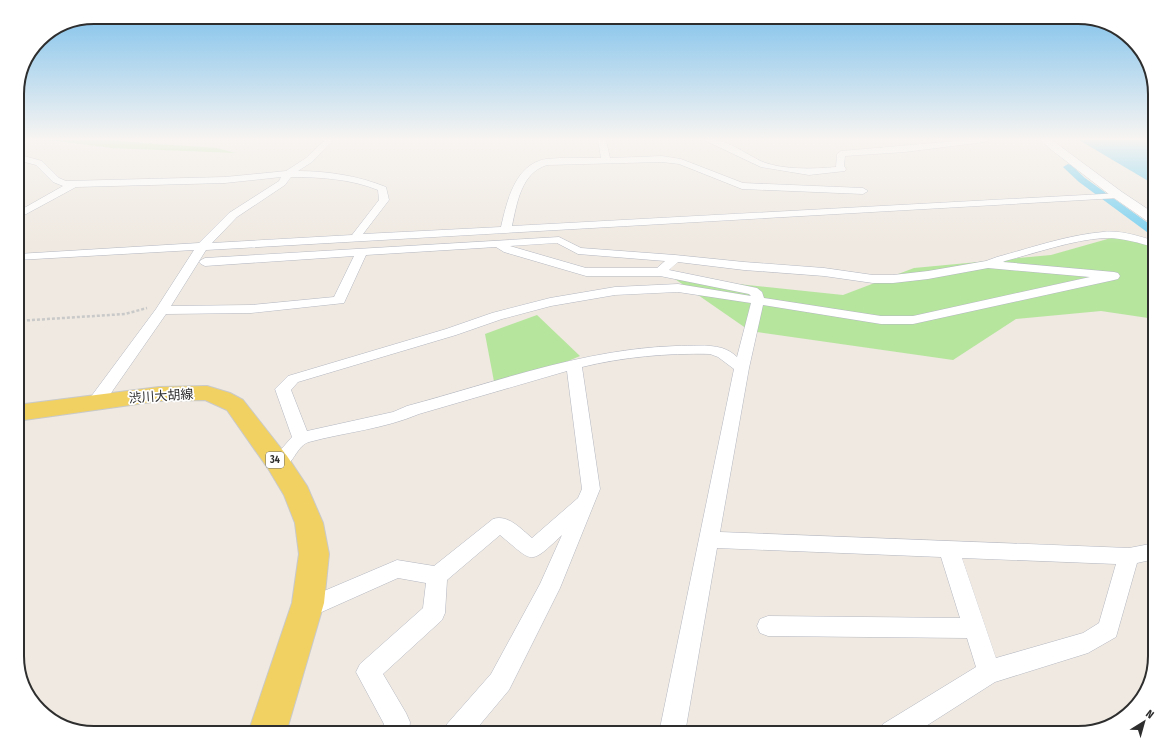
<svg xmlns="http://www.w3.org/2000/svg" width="1172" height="750" font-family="'Fira Sans Condensed','Noto Sans JP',sans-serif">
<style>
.green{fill:#b6e59e}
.water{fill:#75cff0}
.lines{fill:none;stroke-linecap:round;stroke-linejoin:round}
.canal{fill:#75cff0;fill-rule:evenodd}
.minor-casing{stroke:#b4b7c1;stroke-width:1}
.tertiary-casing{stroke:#b4b7c1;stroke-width:1}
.primary-casing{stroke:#c9c9c9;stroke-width:2}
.path{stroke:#c9c9c9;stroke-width:2.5;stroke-dasharray:3 2;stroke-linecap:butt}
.minor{fill:#fff;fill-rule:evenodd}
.tertiary{fill:#fff;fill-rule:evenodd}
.primary{fill:#f2d163;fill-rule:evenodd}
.labels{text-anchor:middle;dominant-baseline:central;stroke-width:3.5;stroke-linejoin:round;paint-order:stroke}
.shield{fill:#fff;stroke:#6d6d6d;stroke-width:1}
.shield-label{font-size:10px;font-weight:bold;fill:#2e2e2e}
.near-street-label{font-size:13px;fill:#2e2e2e;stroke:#fff}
.rim{fill:none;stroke:#2e2e2e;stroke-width:2}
</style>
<rect width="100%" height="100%" fill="#efe9e1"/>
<path class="green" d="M54 140H110L142 143 217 148 235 153 112 148 57 141Z
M1118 236 1155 247V319L1101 311 1016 319 953 360 750 331 672 277 843 295 914 268 1051 255Z
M537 315 580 356 496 392 485 334Z"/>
<path class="water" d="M1079 140H1155V185Z"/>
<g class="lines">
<path class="canal" d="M1068 164 1071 165 1085 178 1155 228V236L1151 235 1079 182 1063 167Z"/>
<defs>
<path id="minor" d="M325 140H333L312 162 298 171C328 171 359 176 386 187L389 200 363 234 501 227C507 201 515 164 546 159 564 157 583 158 601 158L598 140H606L610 158 662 156 681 159 743 183 863 188 868 191 863 194 742 189 679 164 662 162 547 165C521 173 517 203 512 226L1121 193 1123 195 1118 198 206 250 171 306 251 305 334 297 354 256 205 266 201 264 199 262 201 260 205 258 559 237 581 248 675 255 744 262 824 268 873 275H893L928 271 986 261 997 257C1031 248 1067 235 1103 232 1121 230 1138 236 1155 241V247C1138 243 1121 237 1104 238 1072 240 1036 253 1005 261L1003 262 1114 272 1118 273 1120 276 1118 279 1114 280 913 324H881L763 305 749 368 720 532 1129 548 1155 543V559L1137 563 1116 637 1088 653 995 682 915 733H879L883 724 976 667 967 638 768 636 760 633 757 626 760 619 768 616 960 618 941 557 717 548 685 733H659L734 369 718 357 710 354C667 353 623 357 582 367L600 489 560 588 509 690 473 733H443L447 724 491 674 540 584 562 535C529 566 534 563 500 535L447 580 445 613 442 620 383 674 406 713 410 722 409 733H383L384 724 356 672 360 664 423 608 426 583 398 578 306 619 298 616 295 609 298 602 397 560 434 566 493 519C508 514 521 529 532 538L578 498 582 489 567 371 419 414C384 429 346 432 309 442 294 446 293 474 272 467L269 463 292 437 275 389 288 376 446 329 492 313 550 298 615 287 678 284 751 296 749 294 660 276H586L504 252 496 247 366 255 344 303 251 313 166 314 102 406 96 407 90 406 88 402 90 398 156 309 194 250 17 260V254L199 243 229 213 279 181 281 177 225 183 76 187 17 219V212L63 186 53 182 36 165 17 160V154L42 161 59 178 66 181 225 177 286 171 306 158ZM291 177C320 177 351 179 378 190L379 200 352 235 212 243 237 217 285 185ZM557 243 578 254 665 261 657 268H586L510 246ZM678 262 744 270 824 276 873 283H893L928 279 988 268 1090 277 913 316H881L764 298 762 292 757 288 669 270ZM678 292 751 303 737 357C733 353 728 350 722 348 707 344 691 346 676 346 584 349 496 382 407 406L393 412 307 431 291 390 298 382 456 335 502 319 551 306 615 295ZM962 558 1116 564 1099 623 1083 633 996 658Z
M704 140C724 136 745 154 763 162 784 170 814 169 836 167L837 154 841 151 968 140H989L985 142 905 152 845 156 844 166 846 169 845 171 809 175 761 167Z"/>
<path id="tertiary" d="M1041 140H1052L1122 192 1155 214V224L1150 223 1114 198 1049 148Z"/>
<path id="primary" d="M207 386 230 393 243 400 287 456 307 486 323 523 329 554 324 603 286 733H248L292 603 299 554 295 523 284 495 269 470 227 410 205 400 159 401 17 421V405L159 387Z"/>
</defs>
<use href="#minor" class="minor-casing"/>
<use href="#tertiary" class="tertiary-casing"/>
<use href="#primary" class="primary-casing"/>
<path class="path" d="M17 321 125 314 147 308"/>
<use href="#minor" class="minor"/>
<use href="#tertiary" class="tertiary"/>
<use href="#primary" class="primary"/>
</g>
<linearGradient id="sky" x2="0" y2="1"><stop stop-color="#7abfeb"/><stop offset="0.57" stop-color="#f8f5f2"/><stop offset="1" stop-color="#f8f5f2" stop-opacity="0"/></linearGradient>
<rect width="1172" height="244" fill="url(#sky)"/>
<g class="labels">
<rect class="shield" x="266" y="452" width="18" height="16" rx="3"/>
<g class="shield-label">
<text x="275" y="460">34</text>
</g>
<g class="near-street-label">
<text transform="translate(161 396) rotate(-4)">渋川大胡線</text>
</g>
</g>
<path d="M0 0H1172V750H0ZM94 24H1078A70 70 0 0 1 1148 94V656A70 70 0 0 1 1078 726H94A70 70 0 0 1 24 656V94A70 70 0 0 1 94 24Z" fill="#fff" fill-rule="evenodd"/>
<path class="rim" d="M94 24H1078A70 70 0 0 1 1148 94V656A70 70 0 0 1 1078 726H94A70 70 0 0 1 24 656V94A70 70 0 0 1 94 24Z"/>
<g transform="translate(1144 722) rotate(37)" stroke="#ffffff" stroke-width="3" paint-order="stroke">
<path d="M0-3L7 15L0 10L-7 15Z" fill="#2e2e2e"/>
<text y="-6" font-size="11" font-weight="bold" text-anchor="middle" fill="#2e2e2e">N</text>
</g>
</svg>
